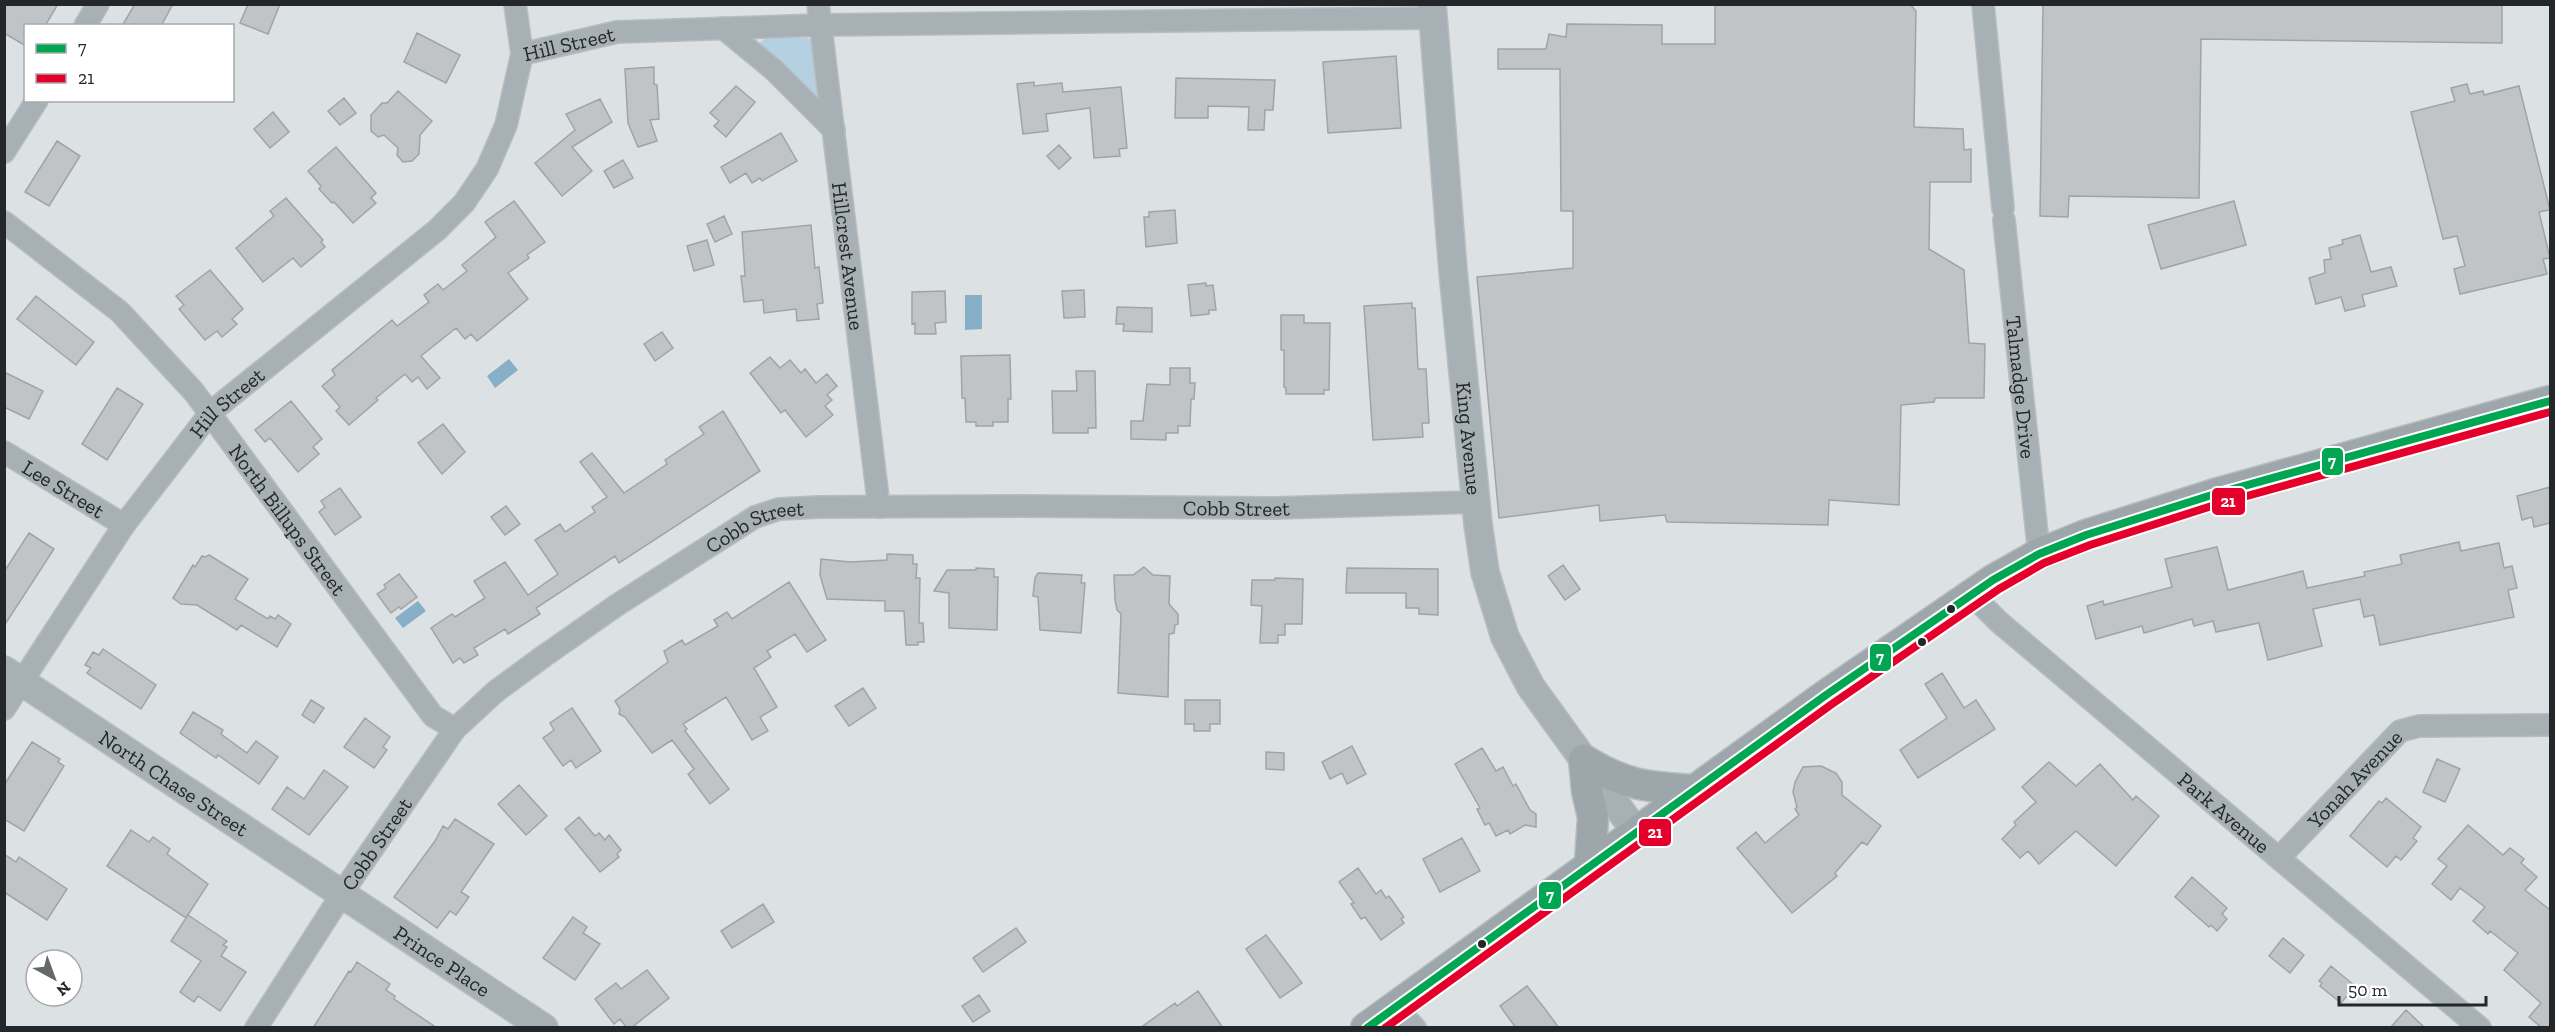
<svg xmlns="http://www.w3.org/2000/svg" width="2555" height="1032" font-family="'Zilla Slab',serif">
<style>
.green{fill:#b5d0e0}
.water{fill:#87afc7}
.building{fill:#c0c4c6;stroke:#a0a4a6;stroke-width:1.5}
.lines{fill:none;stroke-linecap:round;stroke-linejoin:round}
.minor-casing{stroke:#b8bcbe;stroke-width:24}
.tertiary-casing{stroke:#b8bcbe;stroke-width:30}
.secondary-casing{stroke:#b8bcbe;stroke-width:33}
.minor{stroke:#a7b0b4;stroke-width:21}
.tertiary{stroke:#a7b0b4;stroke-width:27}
.secondary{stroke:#9ca6ab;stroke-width:30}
.bus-1-casing{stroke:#fff;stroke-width:12}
.bus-2-casing{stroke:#fff;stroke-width:12}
.bus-1{stroke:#00a651;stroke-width:8}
.bus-2{stroke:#e4002b;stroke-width:8}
.bus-dot{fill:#24272a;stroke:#fff;stroke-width:2}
.labels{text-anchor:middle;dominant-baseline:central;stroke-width:5;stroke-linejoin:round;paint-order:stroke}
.street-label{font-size:21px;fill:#24272a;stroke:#fff}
.line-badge{stroke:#fff;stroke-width:2}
.badge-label{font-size:16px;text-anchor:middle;font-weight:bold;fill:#fff}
</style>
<rect width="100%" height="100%" fill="#dce1e4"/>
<path class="green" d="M765 38H808L812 42 819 95 812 96 761 50 760 43Z"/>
<path class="water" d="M965 295H982V329L965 330Z
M509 359 518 370 495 388 487 376Z
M418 601 426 611 403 628 395 618Z"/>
<path class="building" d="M4 4H58L45 26H26V46L4 33Z
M135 4H173L161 26H122Z
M248 4H280L268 34 240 23Z
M1715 4H1910L1916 11 1914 127 1963 129 1964 150 1971 149V182H1930L1929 249 1964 270 1969 343 1985 344 1984 398H1935L1934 402 1901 405 1899 505 1829 500 1828 525 1667 522 1665 515 1600 521 1599 505 1499 518 1477 277 1573 268V211H1561L1560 69H1498V49H1546L1549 34 1566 37 1567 24 1662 25V44H1715Z
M2043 4H2502V43L2201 39 2199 198 2069 196 2068 217 2040 216Z
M417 33 460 55 446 83 404 62Z
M1396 56 1401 128 1328 133 1323 62Z
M654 67V84L657 85 659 119 650 120 657 141 638 147 628 123 625 69Z
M1176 78 1275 80 1273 110H1265L1264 130H1248L1249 107 1208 106V118H1175Z
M1034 82V86L1062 83 1063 92 1121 87 1127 148 1119 149 1120 156 1094 158 1090 108 1046 114 1048 131 1023 134 1017 84Z
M2467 84 2470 94 2483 91 2484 95 2519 86 2550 210 2539 212 2550 258 2543 259 2547 274 2460 294 2454 269 2465 266 2457 236 2443 239 2411 112 2455 101 2451 88Z
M736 86 755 102 726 137 714 126 719 121 710 113Z
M398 91 432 121 420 135 419 154 412 161 403 162 397 155 398 148 384 135 378 137 371 131V115L382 103H387Z
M344 98 356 113 340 125 328 111Z
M600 99 612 122 572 147 592 171 562 196 535 163 575 130 566 114Z
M273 112 289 132 270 148 254 129Z
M781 133 797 161 762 181 760 178 752 183 746 173 730 183 721 167Z
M57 141 80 156 49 206 25 192Z
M1059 145 1071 158 1059 169 1047 156Z
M336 147 376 193 371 198 376 203 353 223 334 202 332 203 319 189 321 186 308 171Z
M623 160 633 178 614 188 604 171Z
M286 198 323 240 321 242 325 247 301 267 293 258 263 282 236 248 274 216 270 211Z
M514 201 545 242 527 255 529 258 508 273 528 299 477 341 471 334 465 339 456 328 421 356 440 378 427 389 418 377 412 382 405 374 376 398 378 400 349 425 336 411 340 407 322 386 335 375 332 370 392 320 397 326 429 302 424 295 438 284 443 290 467 271 462 265 496 237 485 222Z
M2234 201 2246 245 2161 269 2148 225Z
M1175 210 1177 243 1146 247 1144 217H1149V212Z
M724 216 732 234 715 242 707 224Z
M811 225 815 268 819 267 823 303 817 304 819 319 797 321 796 309 764 313 763 300 744 302 741 276H745L742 232Z
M2360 235 2371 272 2391 267 2397 286 2362 295 2365 306 2345 311 2341 297 2316 304 2309 278 2325 273 2324 260 2331 259 2329 248 2343 244 2342 240Z
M707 240 714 265 694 271 687 246Z
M210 270 243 309 232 319 237 324 222 337 217 331 205 340 179 309 184 305 176 296Z
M1206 283V286L1213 285 1216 310H1209V314L1191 316 1188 285Z
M1084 290 1085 317 1064 318 1062 291Z
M945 291 946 322 935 323 936 334H915V323L912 324V292Z
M36 296 94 342 76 365 17 319Z
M1412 303V308H1415L1418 369H1426L1429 423H1422L1423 437 1373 440 1364 306Z
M1117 307 1152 308V332L1123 331 1124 324H1116Z
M1281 315H1304V323H1330L1329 390H1324V394H1286V388L1284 387V350H1281Z
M662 332 673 348 655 361 644 344Z
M1010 355 1011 399H1008V422H993V426H976V422H966L965 398H962L961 356Z
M770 357 780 368 790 360 801 373 805 369 816 383 827 374 837 386 827 395 832 400 825 406 833 415 806 437 785 410 781 413 750 373Z
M1170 368H1190V383H1195L1194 399H1191L1190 426H1178V433H1166V440L1131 439V421H1143L1147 384 1170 385Z
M1076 371H1095L1096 428H1088V433H1053L1052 391H1077Z
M4 372 43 391 29 419 4 407Z
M117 388 143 404 107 460 82 444Z
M291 401 322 439 313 447 319 454 298 472 270 438 265 442 255 430Z
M723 411 760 471 619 563 615 556 536 608 540 614 508 634 505 629 474 648 478 655 464 663 460 658 453 663 431 628 452 614 455 617 485 598 474 581 505 562 528 595 558 574 535 540 560 524 565 532 595 512 592 507 607 497 580 462 592 453 624 493 667 464 665 460 704 434 699 427Z
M443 424 465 452 442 474 418 443Z
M2550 487V523L2534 527 2532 517 2522 520 2517 496Z
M340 488 361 517 335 535 319 512 325 507 321 501Z
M506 506 520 524 505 535 491 517Z
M29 533 54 549 4 626V572Z
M2459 542 2461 551 2499 543 2504 568 2512 566 2517 588 2508 590 2514 617 2380 645 2374 615 2364 617 2360 599 2313 609 2322 646 2268 660 2259 623 2216 632 2213 621 2194 626 2192 619 2144 633 2142 626 2096 639 2087 606 2103 601 2104 605 2172 587 2165 559 2217 547 2228 590 2303 571 2307 588 2365 576 2364 572 2402 564 2400 555Z
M887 554 913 555V564H917L916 578H920L919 623H923L924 642H918V645H906L904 611H885V601L827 599 820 575 821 559 850 562 887 560Z
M209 555 248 579 235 599 268 619 270 616 275 619 278 615 291 624 277 647 241 625 237 630 197 605 181 604 173 598 193 565 195 567 202 556 205 557Z
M1563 565 1580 589 1565 600 1548 576Z
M1144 567 1153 575 1170 576 1169 604 1178 614V624L1175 625 1174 633 1169 634 1168 697 1118 693 1121 614 1117 610 1115 600 1114 575H1133Z
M976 568 994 569V577H998L997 630 949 628V593L934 591 947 570H976Z
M1347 568 1438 569V615L1419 614V608H1406V593H1346Z
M1038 573 1082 575 1081 583H1085L1081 633 1040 630 1038 597 1033 596 1035 578Z
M399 574 417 597 401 609 399 607 391 613 377 594 386 588 384 585Z
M1275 578 1303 579 1302 624H1285V635H1278V643H1260L1262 606 1251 605 1252 580H1275Z
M789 582 826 640 807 652 795 634 767 651 771 657 754 668 777 707 760 717 768 731 752 740 726 697 683 724 687 729 685 731 729 789 710 804 688 774 694 769 672 740 652 753 625 717 619 714 620 709 615 701 668 662 664 651 682 640 685 645 718 626 714 620 727 612 732 619Z
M103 649 156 685 141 709 87 673 91 668 85 665 93 652 99 655Z
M1942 673 1964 708 1976 700 1995 729 1918 778 1900 750 1947 718 1925 684Z
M863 688 876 708 849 726 835 706Z
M311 700 324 708 314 723 302 715Z
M1185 700H1220V724H1210V731H1194V724H1185Z
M572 708 601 751 576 768 571 760 563 766 543 738 554 730 550 723Z
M193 712 223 730 221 734 247 753 256 741 278 757 259 784 218 755 216 758 180 733Z
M365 718 390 737 383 747 387 750 374 768 344 747Z
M32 742 60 759 58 762 64 766 24 831 4 819V785Z
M1352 746 1366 774 1347 784 1342 773 1330 779 1322 762Z
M1482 748 1496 771 1503 767 1513 786 1516 784 1530 810 1536 814V827L1525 825 1510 834 1508 830 1496 836 1489 823 1485 825 1477 809 1480 808 1455 764Z
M1266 752 1284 753V770L1266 769Z
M2437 759 2460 769 2445 802 2423 792Z
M2049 762 2076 786 2100 764 2133 800 2136 796 2159 816 2116 866 2076 831 2039 864 2028 851 2020 858 2002 839 2016 825 2014 822 2036 802 2022 787Z
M1821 766 1836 773 1842 782V795L1881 826 1867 845 1862 842 1835 873 1837 876 1792 913 1737 848 1756 832 1765 843 1799 815 1795 809 1797 807 1793 792 1795 782 1803 767Z
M324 770 348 787 309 835 272 809 287 787 304 799Z
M519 785 547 816 526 835 498 804Z
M2386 798 2421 827 2413 838 2417 841 2401 860 2396 856 2387 867 2350 836 2379 801 2382 803Z
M579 817 595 836 599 833 605 840 609 835 621 850 617 854 619 857 600 872 565 829Z
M455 819 494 844 461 892 469 897 456 915 450 911 437 928 394 897 435 841 443 826 448 829Z
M2468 825 2503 855 2510 848 2524 859 2521 863 2537 877 2525 890 2550 910V1028H2542L2529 1017 2541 1003 2504 970 2518 953 2490 931 2488 934 2473 921 2485 907 2460 888 2451 900 2432 884 2447 866 2438 859Z
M131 830 149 842 153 837 170 849 167 854 208 884 186 918 107 866Z
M1462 838 1480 871 1440 892 1423 859Z
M4 854 16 862 19 857 67 889 47 920 4 892Z
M1358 868 1376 894 1381 890 1386 898 1389 896 1404 917 1401 919 1404 923 1381 940 1365 917 1361 919 1351 904 1354 903 1339 882Z
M2192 877 2227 908 2222 914 2227 919 2217 931 2211 925 2209 927 2175 897Z
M763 904 774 922 732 948 721 931Z
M188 915 227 941 223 945 227 947 221 956 246 972 220 1011 198 996 194 1002 180 992 201 961 171 941Z
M573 917 587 927 583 933 600 944 575 980 543 958Z
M1016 928 1026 942 983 972 973 958Z
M1266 935 1302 983 1280 998 1246 949Z
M2283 938 2304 955 2290 973 2269 956Z
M357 962 390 984 386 990 395 996 394 999 437 1028H313L349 971 351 972Z
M2331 966 2355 986 2341 1003 2320 986 2322 983 2319 981Z
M647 970 669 998 631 1028H627L620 1019 614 1024 595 999 616 983 621 989Z
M1527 986 1545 1009 1559 1028H1516L1500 1006Z
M1198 991 1223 1028H1140L1175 1003 1177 1006Z
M979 995 990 1011 973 1022 962 1006Z
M2406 1010 2425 1028H2390Z"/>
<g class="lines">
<defs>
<g id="minor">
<path id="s1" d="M818 4 879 507"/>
<path d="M1983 4 2003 208"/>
<path d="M85 26 98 4"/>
<path d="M723 28 774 70 834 130"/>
<path id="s2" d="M522 54 617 32 821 25 1433 18"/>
<path d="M4 152 37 100"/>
<path id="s3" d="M2004 220 2039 554"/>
<path id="s4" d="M4 222 120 312 194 392 433 716 455 729"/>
<path id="s5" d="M4 452 124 525"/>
<path id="s6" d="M1972 595 1999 622 2480 1028"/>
<path id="s7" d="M4 709 124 525 211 412 437 230 464 203 487 169 506 125 522 54 515 4"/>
<path id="s8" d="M2280 857 2400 731 2419 726 2550 725"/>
<path d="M1395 1007 1415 1028"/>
<path id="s9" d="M256 1028 351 880 455 729 495 692 544 656 617 605 755 517 779 509 819 507 1024 506 1275 508 1475 502"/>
</g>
<g id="tertiary">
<path id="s10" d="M1432 4 1453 271 1478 524 1485 572 1505 637 1531 687 1636 832"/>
<path id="s11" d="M4 670 544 1028"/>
</g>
<path id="secondary" d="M1584 760C1626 786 1647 787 1695 790
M1584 760 1587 791 1593 817 1590 864
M1366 1028 1826 695 1993 580 2039 554 2086 535 2215 494 2550 401"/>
</defs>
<use href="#minor" class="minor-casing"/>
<use href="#tertiary" class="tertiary-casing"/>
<use href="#secondary" class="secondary-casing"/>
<use href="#minor" class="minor"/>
<use href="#tertiary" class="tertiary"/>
<use href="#secondary" class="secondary"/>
<defs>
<path id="bus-1" d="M1367 1028 1826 695 1993 580 2039 554 2086 535 2215 494 2550 401"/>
<path id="bus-2" d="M1385 1028 1832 704 1999 589 2044 563 2090 545 2218 504 2550 412"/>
</defs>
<use href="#bus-1" class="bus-1-casing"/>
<use href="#bus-2" class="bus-2-casing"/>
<use href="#bus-1" class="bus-1"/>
<use href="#bus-2" class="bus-2"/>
</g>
<g class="bus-dot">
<circle cx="1951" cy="609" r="5"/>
<circle cx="1922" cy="642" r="5"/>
<circle cx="1482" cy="944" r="5"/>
</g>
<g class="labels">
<g class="street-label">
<text stroke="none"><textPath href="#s2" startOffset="48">Hill Street</textPath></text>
<text stroke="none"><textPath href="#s1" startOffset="254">Hillcrest Avenue</textPath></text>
<text stroke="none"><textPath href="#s3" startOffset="168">Talmadge Drive</textPath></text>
<text stroke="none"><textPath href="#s7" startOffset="380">Hill Street</textPath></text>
<text stroke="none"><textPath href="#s10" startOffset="436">King Avenue</textPath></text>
<text stroke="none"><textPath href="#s5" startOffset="70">Lee Street</textPath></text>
<text stroke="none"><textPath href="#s9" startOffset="1210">Cobb Street</textPath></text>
<text stroke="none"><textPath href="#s4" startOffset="414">North Billups Street</textPath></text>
<text stroke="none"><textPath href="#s9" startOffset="724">Cobb Street</textPath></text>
<text stroke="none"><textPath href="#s8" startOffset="108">Yonah Avenue</textPath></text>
<text stroke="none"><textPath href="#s11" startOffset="204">North Chase Street</textPath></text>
<text stroke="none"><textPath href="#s6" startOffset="333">Park Avenue</textPath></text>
<text stroke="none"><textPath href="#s9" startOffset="220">Cobb Street</textPath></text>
<text stroke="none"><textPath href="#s11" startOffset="526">Prince Place</textPath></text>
</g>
</g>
<g class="line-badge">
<rect x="2321" y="447" width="23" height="29" rx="6" fill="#00a651"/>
<rect x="2211" y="487" width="35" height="29" rx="6" fill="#e4002b"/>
<rect x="1869" y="643" width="23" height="29" rx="6" fill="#00a651"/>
<rect x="1638" y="818" width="34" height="29" rx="6" fill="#e4002b"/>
<rect x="1538" y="881" width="24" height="29" rx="6" fill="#00a651"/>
</g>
<g class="badge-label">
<text x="2332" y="467">7</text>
<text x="2228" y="507">21</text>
<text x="1880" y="663">7</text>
<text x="1655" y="838">21</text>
<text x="1550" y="901">7</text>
</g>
<rect width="2555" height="1032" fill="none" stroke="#24272a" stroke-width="12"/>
<rect x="24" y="24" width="210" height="78" fill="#ffffff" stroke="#a7a9aa" stroke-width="1.5"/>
<rect x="36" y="44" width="30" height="9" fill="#00a651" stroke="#a7a9aa" stroke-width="1.5"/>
<text x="78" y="54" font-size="18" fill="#24272a">7</text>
<rect x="36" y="74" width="30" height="9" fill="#e4002b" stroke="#a7a9aa" stroke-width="1.5"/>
<text x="78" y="84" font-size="18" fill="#24272a">21</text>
<g transform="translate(54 978) rotate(139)"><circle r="28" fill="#ffffff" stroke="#a7a9aa" stroke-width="1.5"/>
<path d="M0-4.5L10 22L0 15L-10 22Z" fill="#64686b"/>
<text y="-9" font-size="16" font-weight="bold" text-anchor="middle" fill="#24272a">N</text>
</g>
<path d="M2339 996v9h147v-9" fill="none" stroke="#24272a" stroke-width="3"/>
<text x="2348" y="996" font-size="18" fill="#24272a" stroke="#ffffff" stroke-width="4.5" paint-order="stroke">50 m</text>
</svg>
